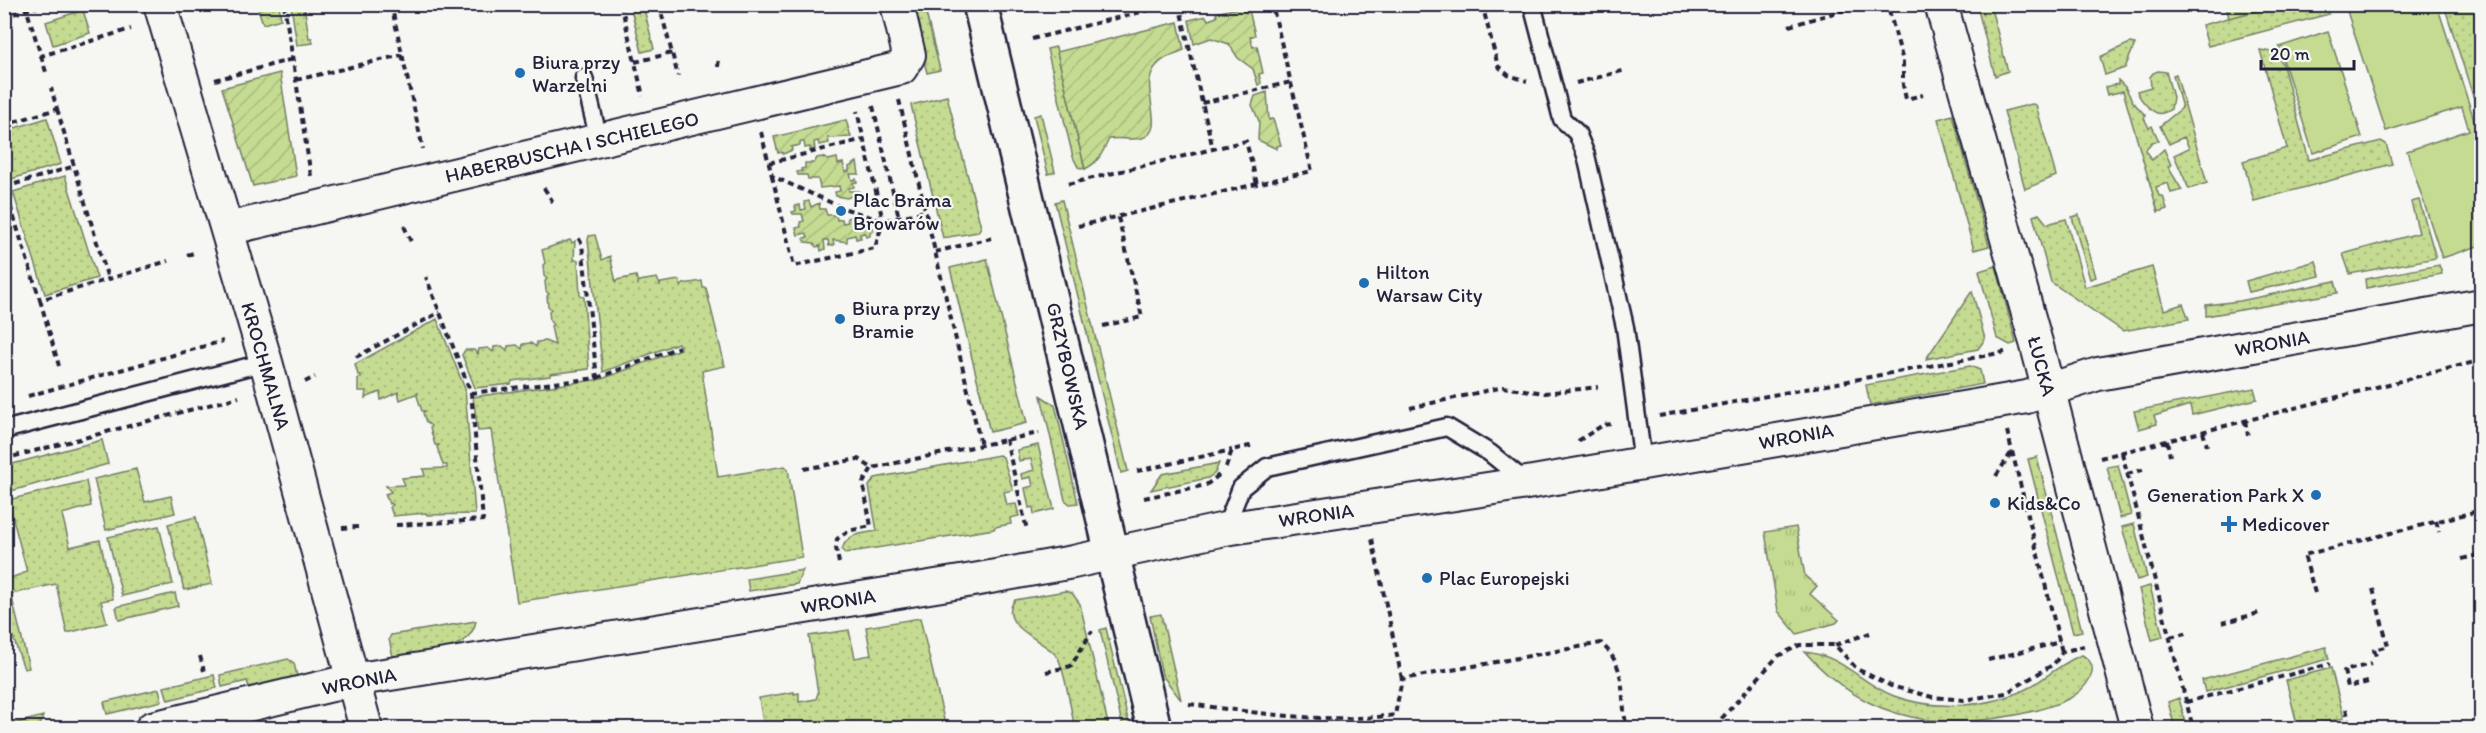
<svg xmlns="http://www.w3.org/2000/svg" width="2486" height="733" font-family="Itim,sans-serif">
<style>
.grass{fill:url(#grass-dots);stroke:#737e66;stroke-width:1.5}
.park{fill:url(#park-tufts);stroke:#737e66;stroke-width:1.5}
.garden{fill:url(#garden-furrows);stroke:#737e66;stroke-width:1.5}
.pitch{fill:#c4db91;stroke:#737e66;stroke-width:1.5}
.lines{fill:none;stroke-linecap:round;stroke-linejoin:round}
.service-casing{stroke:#22223b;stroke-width:21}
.minor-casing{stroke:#22223b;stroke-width:36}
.tertiary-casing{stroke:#22223b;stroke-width:38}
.path{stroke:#22223b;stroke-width:4;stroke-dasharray:6 4.5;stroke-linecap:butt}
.service{stroke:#f6f6f2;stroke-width:16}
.minor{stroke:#f6f6f2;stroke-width:32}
.tertiary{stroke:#f6f6f2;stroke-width:33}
.poi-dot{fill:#1f6fb2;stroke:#f6f6f2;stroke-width:2}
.labels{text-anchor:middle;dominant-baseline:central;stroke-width:4.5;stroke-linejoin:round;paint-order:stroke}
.poi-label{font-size:20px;fill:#22223b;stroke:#f6f6f2;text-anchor:start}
.street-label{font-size:20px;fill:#22223b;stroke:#f6f6f2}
</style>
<defs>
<pattern id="grass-dots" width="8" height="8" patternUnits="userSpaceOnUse" patternTransform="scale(1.5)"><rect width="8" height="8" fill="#c4db91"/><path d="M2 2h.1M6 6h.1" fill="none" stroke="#a8bc7e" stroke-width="1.8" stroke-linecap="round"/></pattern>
<pattern id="park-tufts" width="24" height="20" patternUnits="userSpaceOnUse" patternTransform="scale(1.5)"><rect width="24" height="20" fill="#c4db91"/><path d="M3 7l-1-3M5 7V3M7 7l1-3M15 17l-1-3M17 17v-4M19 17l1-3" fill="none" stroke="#a8bc7e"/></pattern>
<pattern id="garden-furrows" width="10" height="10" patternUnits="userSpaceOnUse" patternTransform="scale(1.5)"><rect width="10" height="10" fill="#c4db91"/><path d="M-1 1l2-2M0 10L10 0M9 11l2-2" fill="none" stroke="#a8bc7e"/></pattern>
</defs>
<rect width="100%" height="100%" fill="#f6f6f2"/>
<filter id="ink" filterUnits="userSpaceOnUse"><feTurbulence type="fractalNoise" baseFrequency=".0167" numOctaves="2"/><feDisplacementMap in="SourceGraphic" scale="12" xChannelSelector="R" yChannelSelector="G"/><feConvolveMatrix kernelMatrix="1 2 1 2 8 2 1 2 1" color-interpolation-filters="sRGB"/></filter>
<g filter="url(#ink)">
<path class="grass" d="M2280 4 2327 5 2329 14 2208 46 2202 25Z
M257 5H279L281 19 263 24Z
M291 5H304L309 38H312L313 43 297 45Z
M630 5H643L654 49 642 52Z
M910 5H924L940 70 927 73Z
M1990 5 2008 71 1995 76 1977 6Z
M2444 5H2475L2481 29V121Z
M83 10 90 33 53 45 46 22Z
M2130 43 2135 44 2125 68 2105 75 2100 57Z
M1056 47 1057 52 1085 169 1078 167 1073 157 1047 49Z
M2260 50 2272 52 2282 62 2309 160 2381 141 2386 144 2392 164 2254 201 2243 161 2287 148Z
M2158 71 2166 72 2173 97 2171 109C2167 111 2162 115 2157 113 2149 110 2139 98 2137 91L2151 87 2150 77 2153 73Z
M2176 74 2207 183 2189 189 2174 155 2189 148 2184 137 2169 144 2160 126 2182 108 2173 75Z
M2118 80 2125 87 2133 102 2146 116 2144 118 2149 128 2152 126 2159 141 2152 142 2145 150 2152 160 2164 149 2171 165 2168 167 2182 190 2171 193 2168 183 2156 187 2159 196H2163L2167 209 2158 212 2123 91 2107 95 2105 87 2118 84Z
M947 96 981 227 978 232 943 238 911 105Z
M2032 104 2036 105 2056 176 2025 189 2004 111Z
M1041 114 1055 172 1048 174 1034 116Z
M1953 115 1989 246 1974 250 1938 119Z
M47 118 61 164 8 180 5 169V131Z
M65 176 97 278 45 294 13 192Z
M1062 200 1128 471 1121 473 1055 202Z
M2419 200 2436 258 2350 274 2343 254 2419 233 2411 202Z
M2039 214 2047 224 2066 219 2085 287 2152 267 2164 310 2183 304 2189 319 2123 331 2051 282 2033 216Z
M2079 215 2096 277 2090 279 2072 217Z
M595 235 602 260 610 256 616 282 617 280 636 276 638 284 639 281 657 278 660 285 661 283 679 280 681 287 683 284 702 281 703 288H706L725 366 702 371 718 477 785 466 788 469 802 557 517 602 491 430 478 431 473 397 602 379 681 349 678 343 603 372 588 240 589 236Z
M570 240 572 243 575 241 574 260H578L580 296 584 297 589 369 550 374V376L512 381 511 384 475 388 462 355 465 350H474L478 354 479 349 488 348 493 352 494 347 502 346 507 350 508 346 517 345 522 349 523 344 531 343 536 347 537 342 545 341 555 345 551 326 553 325 550 321 549 311 551 309 548 306 547 296 549 294 546 291 545 281 547 279 544 276 543 265 545 263 542 250Z
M987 259 1027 423 990 432 950 268Z
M2316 261 2320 276 2249 292 2246 281Z
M2439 265 2442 274 2366 288 2365 279Z
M1996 266 2016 343 2010 345 1997 338 1979 271Z
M2335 281 2338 293 2206 316V305L2240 301Z
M1972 291 1985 339 1978 349 1926 359Z
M437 319 465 389 475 514 427 515 426 513 393 516 390 507 393 505 391 503 389 504 385 494 391 492 386 486 405 485 402 478 425 476 423 469 447 468V465H443L437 447 439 445H435L430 428 431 426 426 422 423 413 425 411H422L417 396 418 393 400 400 398 392 381 400 380 392 365 398 366 391H358V378H361V375H358L355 364Z
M1970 366 1980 370 1983 384 1870 405 1866 385Z
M2254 388 2257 399 2192 415 2190 405 2154 416 2157 424 2139 429 2134 411Z
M1041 396 1055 405 1078 503 1070 504 1065 500Z
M102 440 108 464 11 491 5 466Z
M1038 445 1054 509 1034 514 1033 507 1029 508 1025 488 1033 486 1031 477 1022 479 1021 474 1034 470 1031 459 1019 461 1017 450Z
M999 455 1003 457 1013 490 1004 492 1007 505 1016 504 1019 516 1010 518 1011 524 995 527 994 529 845 553 842 550C846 533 862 534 877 531L869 486 875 478Z
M2037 457 2082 631 2073 633 2028 459Z
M1219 463 1215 473 1208 478 1151 490 1162 474Z
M2118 465 2131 515 2120 518 2107 467Z
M136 469 145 502 171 496 175 513 106 530 94 479Z
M86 481 91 506 62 514 70 547 100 540 113 599 101 601 107 623 67 633 56 584 11 594 29 668 24 669 5 614V580L27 572 8 500Z
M196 517 212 584 184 590 168 524Z
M2134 524 2147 577 2137 580 2122 527Z
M159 526 173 584 122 596 108 537Z
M803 570 797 584 749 591 747 579Z
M2150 586 2163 637 2152 640 2139 589Z
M1065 591 1072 593 1080 604 1109 728H1075C1070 707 1067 681 1059 660 1052 642 994 627 1015 600Z
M175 593 178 606 119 620 116 607Z
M1161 614 1181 700 1162 675 1150 616Z
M920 618 946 728H764L759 698 794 692V694L799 693V702L816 699 818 693 809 636 849 630 855 658 871 655 866 627Z
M476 621C469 655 421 652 393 657L389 639 391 635Z
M1106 628 1130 728H1123L1100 630Z
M2326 647 2329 659 2205 692 2202 680Z
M1805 652C1845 656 1859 683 1894 696 1934 711 1990 708 2028 688 2044 679 2066 660 2082 655 2091 660 2095 668 2090 678 2079 699 2059 703 2038 710 1947 733 1869 725 1805 652Z
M288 659 294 663 297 676 249 687 247 681 222 687 220 675Z
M2331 668 2344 718 2298 728 2286 680Z
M214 675 217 688 168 700 164 687Z
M159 689 162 701 107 714 104 702Z
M2179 698 2187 728H2175L2168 702Z
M43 716 39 728H5V726Z"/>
<path class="park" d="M1796 527 1805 576 1817 586 1810 594 1839 620 1836 623 1797 634 1778 611 1765 532Z"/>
<path class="garden" d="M1242 7 1243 11 1249 10 1255 35 1250 37 1253 47 1257 46 1263 73 1259 74 1261 83 1258 85 1253 69 1238 58 1229 44 1211 38 1194 44 1189 20 1206 16 1208 20 1217 17 1216 13Z
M1178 22 1184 50C1175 54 1163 57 1156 66 1137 88 1169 130 1142 138 1131 141 1120 137 1109 139 1103 152 1098 163 1085 169L1057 52Z
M280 73 296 176 253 186 222 88Z
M1267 92 1269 120 1273 119 1281 145 1277 146V149L1258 140 1259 121 1252 105 1255 96Z
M846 120 851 137 828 138 829 143 819 145 818 141 814 142 815 149 810 150V147L805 148 804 142H800V145L791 147 792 150 783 154 782 152 778 153 774 137Z
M822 157 828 160 837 158 838 164 843 163 845 172 849 171V167L857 162 859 174H850L852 180 856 179 857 182 853 183 854 187 849 188V191H859V193L847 198 836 196 835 192 840 191 839 186 820 188 818 179H808L807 175H798L797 172 802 171 801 169 805 168V163H814L817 158Z
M809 201 811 207 819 203 820 209H825L827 215H836L837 220 842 219 843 223 848 222 847 218 851 217 852 221 857 220V223L852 224 853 228 868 227 869 229 873 228 874 231 870 232V236L866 237 865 233 860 234 861 238 856 239 855 235 847 237V242L833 240 834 245 829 246 828 240H824L825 249 821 251 820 246 816 247 814 243 805 242 804 238 808 237 806 233 798 235 796 228 801 227 800 222 804 221 802 214H793L792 212 796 211 795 206 800 205 801 210 806 209 804 202Z"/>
<path class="pitch" d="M2228 4H2280V5L2229 18 2226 5Z
M2345 5H2437L2481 141V245L2442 258 2407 151 2469 130 2462 107 2386 131Z
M2328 31 2362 137 2313 153 2279 47Z"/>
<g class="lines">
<defs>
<path id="service" d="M1532 4 1562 119 1577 133 1586 155 1625 327 1643 463
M584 78 599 140
M4 430 266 362
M1225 529 1241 488 1267 467 1447 427 1490 453 1527 483"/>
<path id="minor" d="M160 4 266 362 366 728
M1941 4 2037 346 2137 728
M227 229 901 68 909 55 897 4
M152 728 353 680 979 579 1073 562 1225 529 1527 483 2027 397 2098 374 2482 305"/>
<path id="tertiary" d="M980 4 1154 728"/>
</defs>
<use href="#service" class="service-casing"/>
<use href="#minor" class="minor-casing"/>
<use href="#tertiary" class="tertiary-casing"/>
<path class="path" d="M25 4 41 56 131 29
M284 4 311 176
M391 4 423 149
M621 4 643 96
M659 4 678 76
M1179 4 1213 149
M1482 4 1498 66 1508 75 1527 81
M1889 11 1903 61V85L1906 99 1923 95
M4 17 45 4
M1789 26 1865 4
M1032 39 1173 4
M41 56 46 72
M635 62 672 53
M718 67 719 57
M215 80 293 59
M296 80 402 55
M1576 83 1626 70
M899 100 981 445
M1202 103 1291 82
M873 106 899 218
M57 109 108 279
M4 125 57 109 51 88
M761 132 772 176 843 208 883 221 925 211
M769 163 864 139
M772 176 794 266 875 248 883 221 857 111
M1068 184 1246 141 1257 184
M4 186 40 300 168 261
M5 187 75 166
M544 188 555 205
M404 226 412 244
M1078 226 1312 171 1272 4
M935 252 991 238
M187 255 197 252
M40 300 59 366
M1103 326 1142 317 1118 217
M356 357 440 312
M597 378 679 347
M305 382 315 377
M471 393 597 378 582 244 577 236
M28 396 223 341
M1410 408 1503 387 1545 393 1598 387
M1659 416 2005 352
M2245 421 2248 435
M2007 431 2062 652
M2203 432 2207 446
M1006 439 1027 530
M1578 441 1603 425 1612 424
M2167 441 2170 456
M2122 453 2193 728
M2100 458 2482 360
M4 459 239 397
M1226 467 1232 450 1254 445
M804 469 858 459 872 468 1039 433
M1137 471 1232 450
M2127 474 2146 469
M1996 476 2011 453
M1144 498 1206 485 1219 475
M2436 521 2439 532
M396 525 483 520 471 393 426 277
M342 528 358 527
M1372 539 1402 679
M2462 559 2482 554
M839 563 836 548 837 539 848 531 871 526 863 483 872 468
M2373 589 2388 646 2374 650 2376 656
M2315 593 2304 555 2482 510
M2222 623 2259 613
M2170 637 2189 632
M1835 645 1870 633
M200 656 204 671
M1988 660 2060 642
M1046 672 1071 666 1092 631
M2368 682 2348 687 2344 671 2371 664
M2186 702 2330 664
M1189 704C1258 713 1326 724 1395 715L1402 679 1601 643C1629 669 1619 695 1627 728
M2346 709 2351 728
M1717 728 1722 718 1778 656 1800 645H1835L1857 669 1891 686 1932 697 1964 700 2006 693 2054 664 2062 652 2084 646"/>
<use href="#service" class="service"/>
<use href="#minor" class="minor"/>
<use href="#tertiary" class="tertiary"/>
</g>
</g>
<g class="poi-dot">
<circle cx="520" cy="73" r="6"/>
<circle cx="841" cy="211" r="6"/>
<circle cx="1364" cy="283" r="6"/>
<circle cx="840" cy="319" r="6"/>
<circle cx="2316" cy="495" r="6"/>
<circle cx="1995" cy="503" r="6"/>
<path d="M2226 515h6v6h6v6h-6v6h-6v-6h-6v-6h6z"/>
<circle cx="1427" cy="578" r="6"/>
</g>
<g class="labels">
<g class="poi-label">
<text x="532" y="62">Biura przy<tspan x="532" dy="23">Warzelni</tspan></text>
<text x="853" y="200">Plac Brama<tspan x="853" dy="23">Browarów</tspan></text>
<text x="1376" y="272">Hilton<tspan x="1376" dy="23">Warsaw City</tspan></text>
<text x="852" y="308">Biura przy<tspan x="852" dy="23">Bramie</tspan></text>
<text x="2304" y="495" text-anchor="end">Generation Park X</text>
<text x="2007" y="503">Kids&amp;Co</text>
<text x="2242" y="524">Medicover</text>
<text x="1439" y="578">Plac Europejski</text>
</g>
<g class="street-label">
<text transform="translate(572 147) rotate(-13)">HABERBUSCHA I SCHIELEGO</text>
<text transform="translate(2272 343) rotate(-10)">WRONIA</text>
<text transform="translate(266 366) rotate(74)">KROCHMALNA</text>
<text transform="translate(1068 366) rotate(77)">GRZYBOWSKA</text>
<text transform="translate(2042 366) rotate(75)">ŁUCKA</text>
<text transform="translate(1796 436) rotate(-10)">WRONIA</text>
<text transform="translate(1316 515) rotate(-8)">WRONIA</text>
<text transform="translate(838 601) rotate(-9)">WRONIA</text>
<text transform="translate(359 681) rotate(-11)">WRONIA</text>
</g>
</g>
<rect width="2486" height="733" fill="none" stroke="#f6f6f2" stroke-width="24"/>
<rect x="12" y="12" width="2462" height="709" fill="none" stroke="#22223b" stroke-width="2" filter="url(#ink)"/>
<path d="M2261 60v9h93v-9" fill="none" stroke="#22223b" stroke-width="3"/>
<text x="2270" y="60" font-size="18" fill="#22223b" stroke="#f6f6f2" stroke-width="4.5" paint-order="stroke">20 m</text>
</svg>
